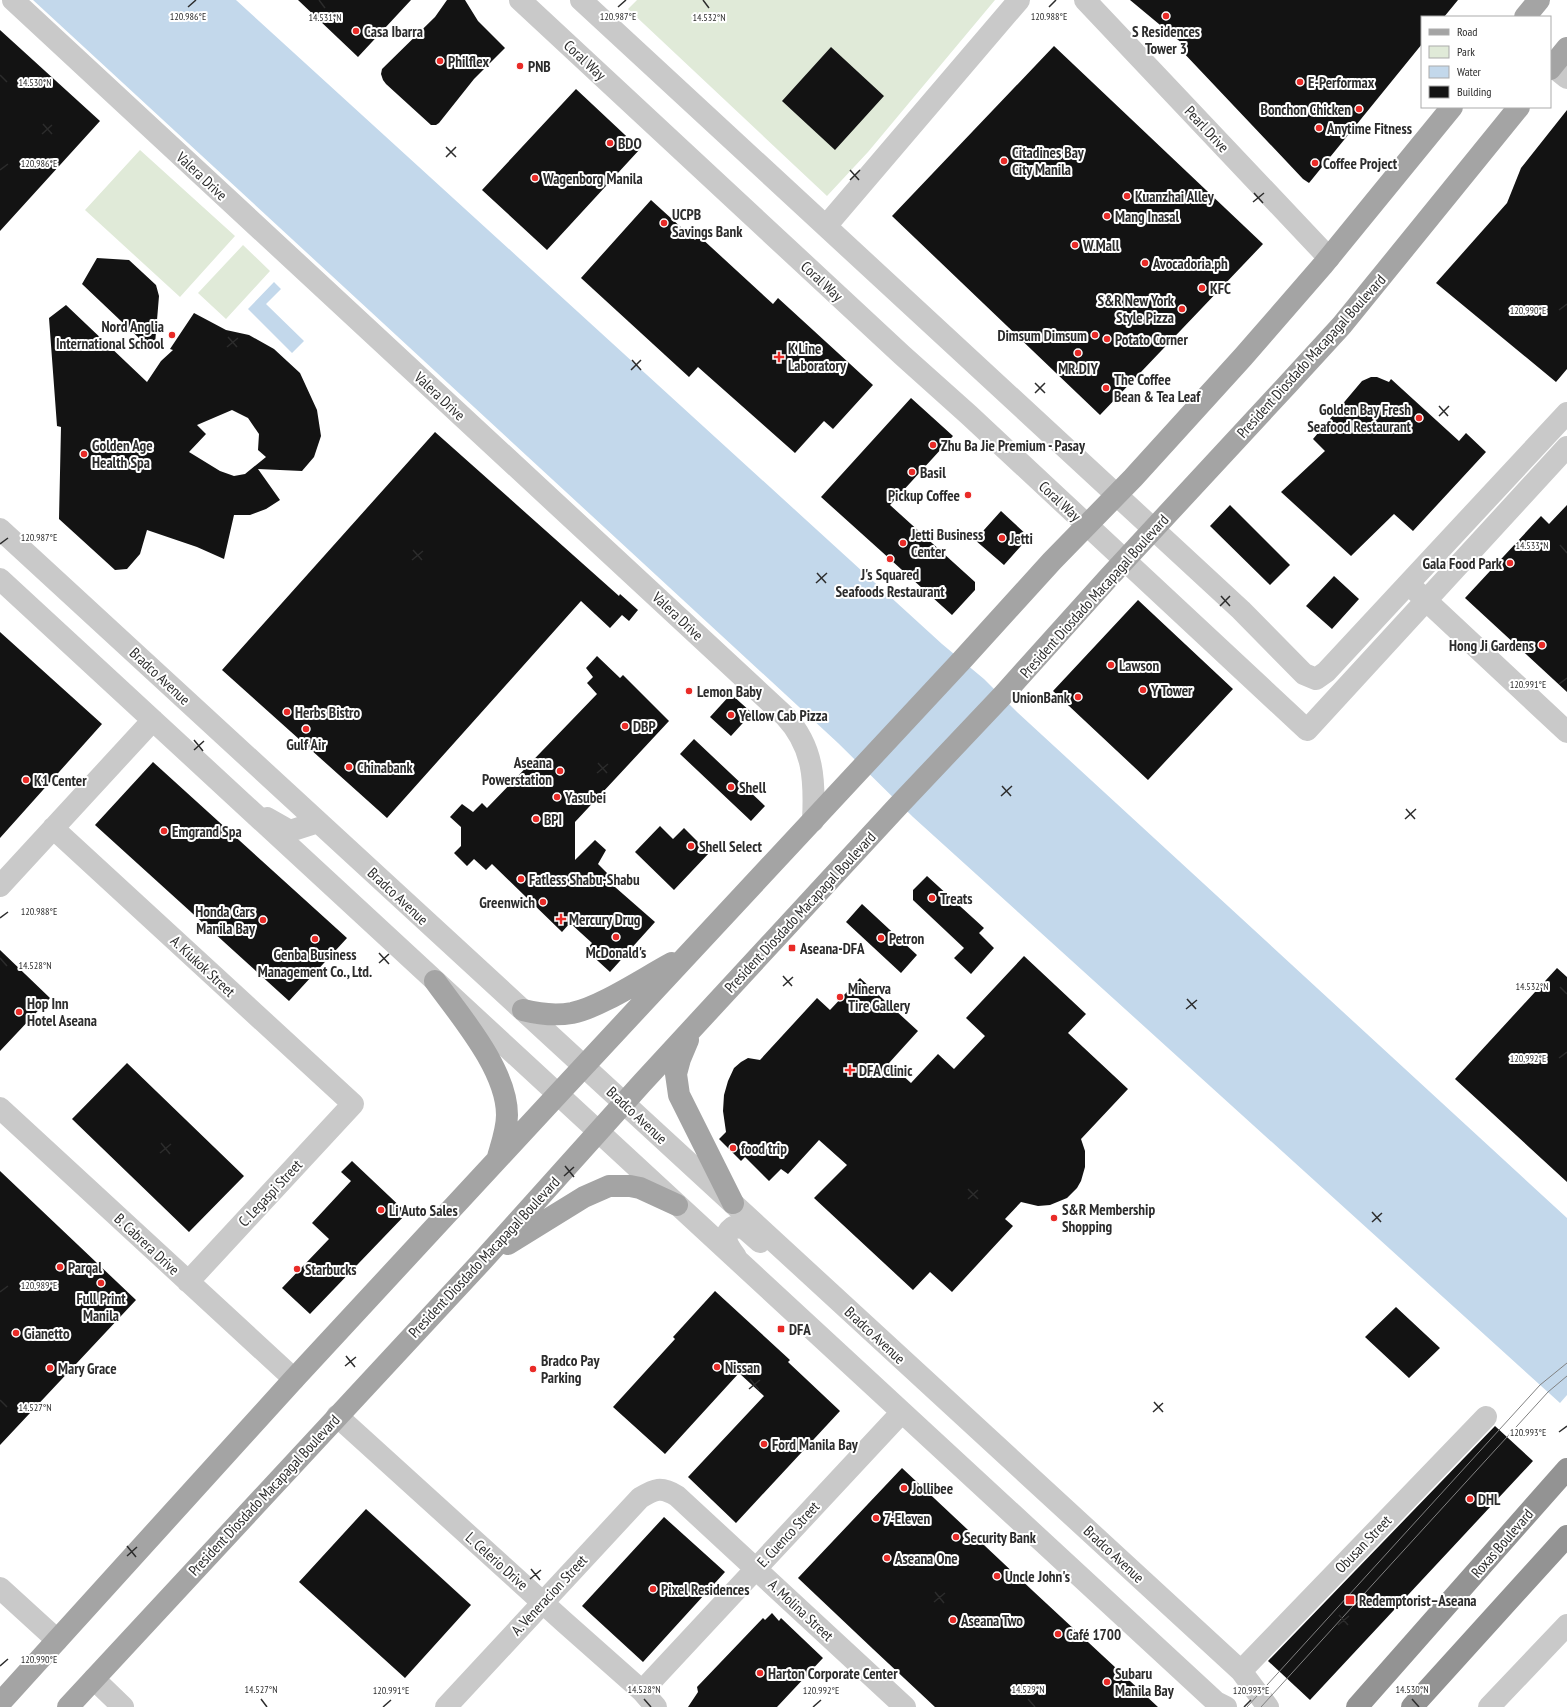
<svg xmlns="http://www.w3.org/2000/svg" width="1567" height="1707" font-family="'PT Sans Narrow',sans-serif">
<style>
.green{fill:#e0ead8}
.water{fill:#c3d8eb}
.building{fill:#131313;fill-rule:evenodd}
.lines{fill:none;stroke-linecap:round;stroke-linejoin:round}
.minor{stroke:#c9c9c9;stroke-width:22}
.major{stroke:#a4a4a4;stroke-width:22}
.highway{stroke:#939393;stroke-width:22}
.tram{stroke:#818181;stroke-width:1}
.ticks{fill:none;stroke:#2c2c2c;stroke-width:1.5}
.poi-dot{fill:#e92b27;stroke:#fff;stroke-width:1.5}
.labels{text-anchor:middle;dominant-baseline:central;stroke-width:4;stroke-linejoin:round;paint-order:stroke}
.poi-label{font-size:15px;font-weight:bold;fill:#2c2c2c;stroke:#fff;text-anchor:start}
.street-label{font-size:15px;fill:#2c2c2c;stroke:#fff}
.ticks-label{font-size:10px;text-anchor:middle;fill:#2c2c2c;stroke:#fff;stroke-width:4;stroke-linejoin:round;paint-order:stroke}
</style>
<rect width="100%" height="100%" fill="#fff"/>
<path class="green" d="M637 0H995L868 152 827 196 628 9Z
M140 150 235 236 180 297 85 210Z
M243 245 270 271 226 319 198 293Z"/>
<path class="water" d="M33 0H236L942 644 984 679 1017 712 1567 1218V1395L1560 1403 913 817 838 743Z
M274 282 281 289 266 304 304 341 292 353 248 309Z"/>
<path class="building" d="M298 0H411L358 57Z
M447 0H465L478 21 505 48 474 79 439 123 436 125H431L386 84 383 80 381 74 382 69 435 17Z
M1130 0H1458L1444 17H1422V44L1309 183 1303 179 1180 49 1183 44Z
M0 30 100 121 0 231Z
M1054 46 1263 244 1100 415 892 216Z
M831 47 884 96 835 150 782 101Z
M576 89 640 149 547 250 482 190Z
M1567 110V369L1556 382 1436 283 1507 203 1521 168Z
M651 200 695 240 699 236 773 304 778 298 873 385 833 429 824 421 795 453 698 367 689 377 581 278Z
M97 258 129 260 156 285 159 296 155 344 141 340 82 284Z
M66 305 147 382 161 361 173 350 170 349 194 313 226 330 249 335 274 349 300 373 317 410 321 436 314 457 302 471 258 469 280 500 266 509 250 515H234L224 559 197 547 147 530 140 554 127 569 115 570 59 519 61 427 57 426 49 318ZM232 410 248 418 259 434 258 450 266 457 245 474 234 476 220 471 189 452 206 434 197 425Z
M1371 377H1377L1389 382 1391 379 1459 441 1466 433 1486 452 1413 531 1394 514 1351 556 1281 492 1325 451 1313 439 1362 381Z
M911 398 953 436 890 505 975 582V590L952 615 821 497Z
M435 432 619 596 620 594 638 610 629 621 622 615 610 628 581 601 387 818 222 670Z
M1230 505 1290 565 1270 585 1210 526Z
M1567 505V692L1465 598 1541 516 1549 524Z
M1001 511 1029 537 1004 565 975 540Z
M1334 576 1359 599 1332 629 1306 606Z
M1138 600 1233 689 1148 780 1053 691Z
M0 632 102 724 0 838Z
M597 656 620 678 623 675 669 721 575 822V860L595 840 606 850 598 864 618 884 615 887 655 922 610 972 586 950 592 943 570 923 562 932 492 864 486 870 474 859 467 866 454 853 461 846V827L450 817 462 804 473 812 482 803 487 808 597 694 587 683 593 677 586 668Z
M731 694 752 713 731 736 710 717Z
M694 739 765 806 751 821 680 754Z
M153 762 347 938 289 1001 95 825Z
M660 826 673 839 684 828 709 853 674 890 635 852Z
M927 876 984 928 979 933 994 948 971 974 954 958 964 948 913 900V890Z
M862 904 917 955 901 973 846 922Z
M0 950 50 998 0 1051Z
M1024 956 1086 1014 1068 1033 1128 1089 1081 1139 1085 1151V1167L1081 1181 1077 1188 1067 1198 1050 1205 1038 1206 1021 1202 1005 1219 1013 1226 952 1292 930 1272 913 1290 814 1198 847 1165 819 1140 788 1174 781 1169 769 1181 745 1157 741 1161 719 1139 726 1132 723 1111 724 1095 728 1081 734 1068 741 1062 748 1058 760 1060 817 998 830 1010 860 978 918 1031 889 1063 911 1083 938 1054 954 1069 985 1036 966 1018Z
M1557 968 1567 977V1182L1455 1079Z
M127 1063 244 1176 189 1232 72 1119Z
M352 1161 407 1213 310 1314 282 1288 329 1239 312 1223 351 1181 341 1172Z
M0 1171 136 1300 0 1445Z
M715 1291 790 1360 788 1362 840 1411 736 1523 688 1477 764 1396 739 1373 665 1454 613 1407 675 1339 673 1337Z
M1396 1307 1440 1348 1409 1378 1365 1337Z
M1495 1426 1533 1461 1310 1700 1268 1661Z
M902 1468 1033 1591 1158 1707H935L873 1649 798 1578Z
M366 1509 471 1605 405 1678 299 1582Z
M664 1517 725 1572 643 1662 582 1606Z
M772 1613 779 1621 781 1618 823 1658 777 1707H688L698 1692 697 1687 763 1618 765 1620Z"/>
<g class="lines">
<path class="minor" d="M13 0 785 716C814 747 815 781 813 821
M520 0 902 355 969 415 1307 730 1567 447
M581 0 1241 610 1304 674 1316 679 1326 672 1567 413
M1085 0 1329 258
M1552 66 1567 78
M826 226 1019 0
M0 529 1241 1671 1268 1707
M0 579 1216 1702 1226 1707
M1416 591 1567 732
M267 818 290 831 318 822
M53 828 353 1104 188 1282
M0 886 153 720
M0 1108 294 1379
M736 1257C729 1247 720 1237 733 1227L744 1228 760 1242
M337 1416 563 1621 642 1691 656 1707
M0 1588 57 1640
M1241 1671 1486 1417
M94 1679 123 1707
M642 1691 902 1412
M446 1707 640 1498C655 1489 661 1486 677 1496L905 1707
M1489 1707 1567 1625"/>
<path class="major" d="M1525 17 1539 0
M1550 69 1567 48
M435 981C461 1017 507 1070 507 1115 507 1129 502 1143 498 1157
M523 1010C539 1014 555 1016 572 1013 601 1007 644 978 672 963
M688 1040 680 1059 676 1074 679 1095 733 1203
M508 1244 584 1197 609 1186H630L640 1188 677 1205
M0 1703 294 1379 558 1094 963 659 1052 561 1133 478 1243 357 1323 265 1452 107
M68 1707 483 1260 642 1083 897 807 1003 695 1110 576 1288 384 1342 325 1519 107"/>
<path class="highway" d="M1357 1707 1567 1469
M1412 1707 1567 1536"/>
<path class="tram" d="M1247 1707 1540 1385 1567 1363
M1261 1707 1548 1392 1567 1376"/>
</g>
<path class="ticks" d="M319 0 325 8M703 0 709 8M188 7 196 0M618 7 626 0M1049 7 1056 0M0 75 7 82M43 124 52 134M42 134 52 125M446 147 456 157M446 157 456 147M0 170 8 164M850 170 859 180M850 180 860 170M1254 193 1263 203M1253 202 1264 193M1559 310 1567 304M228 337 237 347M227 347 238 338M632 360 641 370M631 370 641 360M1035 383 1045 393M1035 393 1045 383M1439 406 1448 416M1439 416 1449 406M0 544 8 538M1560 545 1567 553M413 550 422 560M412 560 423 551M817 573 826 583M816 583 827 573M1221 596 1230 606M1220 606 1230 596M1559 684 1567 678M194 740 203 751M194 750 204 741M598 763 607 773M597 773 608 764M1002 786 1011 796M1001 796 1012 786M1406 809 1415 819M1405 819 1416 809M0 918 8 912M379 953 389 964M0 958 7 966M379 963 389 954M783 976 792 986M783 986 793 977M1560 987 1567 994M1187 999 1196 1009M1186 1009 1197 1000M1559 1058 1567 1052M161 1143 170 1154M160 1153 171 1144M565 1166 574 1177M564 1176 574 1167M968 1189 978 1199M968 1199 978 1190M1372 1212 1381 1222M1372 1222 1382 1213M0 1292 8 1286M346 1356 355 1367M345 1366 356 1357M750 1379 759 1390M749 1389 760 1380M0 1400 7 1407M1154 1402 1163 1412M1153 1412 1163 1403M1559 1432 1567 1426M127 1546 136 1557M127 1556 137 1547M531 1569 540 1580M530 1579 541 1570M935 1592 944 1603M934 1602 945 1593M1339 1615 1348 1625M1338 1625 1349 1616M0 1666 8 1659M261 1699 267 1707M644 1699 651 1707M1028 1699 1035 1707M1412 1699 1419 1707M383 1707 391 1700M813 1707 821 1700M1244 1707 1251 1700"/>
<g class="poi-dot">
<circle cx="1166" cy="16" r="4"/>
<circle cx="356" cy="31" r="4"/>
<circle cx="440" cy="61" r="4"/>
<circle cx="520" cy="66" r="4"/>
<circle cx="1300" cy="82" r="4"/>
<circle cx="1359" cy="109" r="4"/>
<circle cx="1319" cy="128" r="4"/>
<circle cx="610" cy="143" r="4"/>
<circle cx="1004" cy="161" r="4"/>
<circle cx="1315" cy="163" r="4"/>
<circle cx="535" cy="178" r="4"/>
<circle cx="1127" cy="196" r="4"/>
<circle cx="1107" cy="216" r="4"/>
<circle cx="664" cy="223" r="4"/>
<circle cx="1075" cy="245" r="4"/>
<circle cx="1145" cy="263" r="4"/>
<circle cx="1202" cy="288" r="4"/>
<circle cx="1182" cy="309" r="4"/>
<circle cx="172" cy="335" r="4"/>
<circle cx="1095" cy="335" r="4"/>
<circle cx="1107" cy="339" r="4"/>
<circle cx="1078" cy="353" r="4"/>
<path d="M777 351h4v4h4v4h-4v4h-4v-4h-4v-4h4z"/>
<circle cx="1106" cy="388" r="4"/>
<circle cx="1419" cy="418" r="4"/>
<circle cx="933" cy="445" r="4"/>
<circle cx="84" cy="454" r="4"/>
<circle cx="912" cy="472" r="4"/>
<circle cx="968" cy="495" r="4"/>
<circle cx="1002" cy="538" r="4"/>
<circle cx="903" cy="543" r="4"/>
<circle cx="890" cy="559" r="4"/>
<circle cx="1510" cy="563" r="4"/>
<circle cx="1542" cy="645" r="4"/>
<circle cx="1111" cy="665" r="4"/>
<circle cx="1143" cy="690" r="4"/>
<circle cx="689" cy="691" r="4"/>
<circle cx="1078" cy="697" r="4"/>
<circle cx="287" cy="712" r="4"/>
<circle cx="731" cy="715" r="4"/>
<circle cx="625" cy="726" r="4"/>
<circle cx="306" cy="729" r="4"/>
<circle cx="349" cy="767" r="4"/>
<circle cx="560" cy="771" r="4"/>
<circle cx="26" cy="780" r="4"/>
<circle cx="731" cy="787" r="4"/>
<circle cx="557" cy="797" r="4"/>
<circle cx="536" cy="819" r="4"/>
<circle cx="164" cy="831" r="4"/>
<circle cx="691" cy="846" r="4"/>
<circle cx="521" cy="879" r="4"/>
<circle cx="932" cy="898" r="4"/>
<circle cx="543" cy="902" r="4"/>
<path d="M559 913h4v4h4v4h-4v4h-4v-4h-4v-4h4z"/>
<circle cx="263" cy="920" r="4"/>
<circle cx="616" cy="937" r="4"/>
<circle cx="881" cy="938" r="4"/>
<circle cx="315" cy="939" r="4"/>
<rect x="788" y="944" width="8" height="8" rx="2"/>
<circle cx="840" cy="997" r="4"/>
<circle cx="19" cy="1012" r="4"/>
<path d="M848 1064h4v4h4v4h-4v4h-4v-4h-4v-4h4z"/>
<circle cx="733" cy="1148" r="4"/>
<circle cx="381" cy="1210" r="4"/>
<circle cx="1054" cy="1218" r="4"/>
<circle cx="60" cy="1267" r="4"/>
<circle cx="297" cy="1269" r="4"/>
<circle cx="101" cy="1283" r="4"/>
<rect x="777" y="1325" width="8" height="8" rx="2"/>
<circle cx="16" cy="1333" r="4"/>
<circle cx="717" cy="1367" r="4"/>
<circle cx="50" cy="1368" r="4"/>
<circle cx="533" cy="1369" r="4"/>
<circle cx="764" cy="1444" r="4"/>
<circle cx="904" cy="1488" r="4"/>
<circle cx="1470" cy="1499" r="4"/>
<circle cx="876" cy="1518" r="4"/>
<circle cx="956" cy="1537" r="4"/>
<circle cx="887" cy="1558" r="4"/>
<circle cx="997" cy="1576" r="4"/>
<circle cx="653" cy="1589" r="4"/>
<rect x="1345" y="1595" width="10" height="10" rx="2"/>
<circle cx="953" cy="1620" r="4"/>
<circle cx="1058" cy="1634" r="4"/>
<circle cx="760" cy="1673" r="4"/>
<circle cx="1107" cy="1682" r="4"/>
</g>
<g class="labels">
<g class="poi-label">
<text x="364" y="31">Casa Ibarra</text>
<text x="1166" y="31" text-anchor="middle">S Residences<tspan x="1166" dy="17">Tower 3</tspan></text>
<text x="448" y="61">Philflex</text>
<text x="528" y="66">PNB</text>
<text x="1308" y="82">E-Performax</text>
<text x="1351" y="109" text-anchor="end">Bonchon Chicken</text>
<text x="1327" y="128">Anytime Fitness</text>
<text x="618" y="143">BDO</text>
<text x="1012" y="152">Citadines Bay<tspan x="1012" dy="17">City Manila</tspan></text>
<text x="1323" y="163">Coffee Project</text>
<text x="543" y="178">Wagenborg Manila</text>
<text x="1135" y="196">Kuanzhai Alley</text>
<text x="672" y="214">UCPB<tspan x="672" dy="17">Savings Bank</tspan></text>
<text x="1115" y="216">Mang Inasal</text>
<text x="1083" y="245">W.Mall</text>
<text x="1153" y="263">Avocadoria.ph</text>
<text x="1210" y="288">KFC</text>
<text x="1174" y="300" text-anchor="end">S&amp;R New York<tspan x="1174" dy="17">Style Pizza</tspan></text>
<text x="164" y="326" text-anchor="end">Nord Anglia<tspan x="164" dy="17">International School</tspan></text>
<text x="1087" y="335" text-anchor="end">Dimsum Dimsum</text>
<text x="1115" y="339">Potato Corner</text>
<text x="788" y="348">K Line<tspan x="788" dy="17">Laboratory</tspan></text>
<text x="1078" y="368" text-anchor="middle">MR.DIY</text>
<text x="1114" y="379">The Coffee<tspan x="1114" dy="17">Bean &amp; Tea Leaf</tspan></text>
<text x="1411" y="409" text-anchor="end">Golden Bay Fresh<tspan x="1411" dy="17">Seafood Restaurant</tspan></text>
<text x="92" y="445">Golden Age<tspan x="92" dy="17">Health Spa</tspan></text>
<text x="941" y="445">Zhu Ba Jie Premium - Pasay</text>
<text x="920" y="472">Basil</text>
<text x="960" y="495" text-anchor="end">Pickup Coffee</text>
<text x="911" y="534">Jetti Business<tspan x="911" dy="17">Center</tspan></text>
<text x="1010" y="538">Jetti</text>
<text x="1502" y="563" text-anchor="end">Gala Food Park</text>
<text x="890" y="574" text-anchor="middle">J's Squared<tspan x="890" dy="17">Seafoods Restaurant</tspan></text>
<text x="1534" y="645" text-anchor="end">Hong Ji Gardens</text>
<text x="1119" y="665">Lawson</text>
<text x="1151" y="690">Y Tower</text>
<text x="697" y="691">Lemon Baby</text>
<text x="1070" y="697" text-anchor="end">UnionBank</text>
<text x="295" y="712">Herbs Bistro</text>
<text x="739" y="715">Yellow Cab Pizza</text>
<text x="633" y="726">DBP</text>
<text x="306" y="744" text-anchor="middle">Gulf Air</text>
<text x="552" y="762" text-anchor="end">Aseana<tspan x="552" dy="17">Powerstation</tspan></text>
<text x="357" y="767">Chinabank</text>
<text x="34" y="780">K1 Center</text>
<text x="739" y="787">Shell</text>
<text x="565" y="797">Yasubei</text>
<text x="544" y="819">BPI</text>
<text x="172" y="831">Emgrand Spa</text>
<text x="699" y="846">Shell Select</text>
<text x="529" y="879">Fatless Shabu-Shabu</text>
<text x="940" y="898">Treats</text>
<text x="535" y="902" text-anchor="end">Greenwich</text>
<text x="255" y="911" text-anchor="end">Honda Cars<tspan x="255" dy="17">Manila Bay</tspan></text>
<text x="569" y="919">Mercury Drug</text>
<text x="889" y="938">Petron</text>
<text x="800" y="948">Aseana-DFA</text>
<text x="616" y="952" text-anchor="middle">McDonald's</text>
<text x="315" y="954" text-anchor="middle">Genba Business<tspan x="315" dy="17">Management Co., Ltd.</tspan></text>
<text x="848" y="988">Minerva<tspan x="848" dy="17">Tire Gallery</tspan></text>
<text x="27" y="1003">Hop Inn<tspan x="27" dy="17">Hotel Aseana</tspan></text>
<text x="859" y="1070">DFA Clinic</text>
<text x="741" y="1148">food trip</text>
<text x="1062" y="1209">S&amp;R Membership<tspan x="1062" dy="17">Shopping</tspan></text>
<text x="389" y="1210">Li Auto Sales</text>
<text x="68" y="1267">Parqal</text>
<text x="305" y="1269">Starbucks</text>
<text x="101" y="1298" text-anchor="middle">Full Print<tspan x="101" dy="17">Manila</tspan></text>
<text x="789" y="1329">DFA</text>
<text x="24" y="1333">Gianetto</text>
<text x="541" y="1360">Bradco Pay<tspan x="541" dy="17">Parking</tspan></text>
<text x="725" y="1367">Nissan</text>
<text x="58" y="1368">Mary Grace</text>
<text x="772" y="1444">Ford Manila Bay</text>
<text x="912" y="1488">Jollibee</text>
<text x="1478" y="1499">DHL</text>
<text x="884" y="1518">7-Eleven</text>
<text x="964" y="1537">Security Bank</text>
<text x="895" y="1558">Aseana One</text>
<text x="1005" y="1576">Uncle John's</text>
<text x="661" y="1589">Pixel Residences</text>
<text x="1359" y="1600">Redemptorist–Aseana</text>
<text x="961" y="1620">Aseana Two</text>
<text x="1066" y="1634">Café 1700</text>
<text x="768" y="1673">Harton Corporate Center</text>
<text x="1115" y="1673">Subaru<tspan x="1115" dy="17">Manila Bay</tspan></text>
</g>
<g class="street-label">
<text transform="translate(585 60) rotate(43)">Coral Way</text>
<text transform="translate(1207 129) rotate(47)">Pearl Drive</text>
<text transform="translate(202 176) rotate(43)">Valera Drive</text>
<text transform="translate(822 281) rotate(43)">Coral Way</text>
<text transform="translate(1311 356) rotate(-48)">President Diosdado Macapagal Boulevard</text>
<text transform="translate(440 396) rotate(43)">Valera Drive</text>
<text transform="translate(1060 501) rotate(43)">Coral Way</text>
<text transform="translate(1094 596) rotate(-48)">President Diosdado Macapagal Boulevard</text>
<text transform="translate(678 616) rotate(43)">Valera Drive</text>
<text transform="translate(160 676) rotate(43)">Bradco Avenue</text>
<text transform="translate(398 896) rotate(43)">Bradco Avenue</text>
<text transform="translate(800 912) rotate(-47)">President Diosdado Macapagal Boulevard</text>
<text transform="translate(203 966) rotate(43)">A. Kiukok Street</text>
<text transform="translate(637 1115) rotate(43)">Bradco Avenue</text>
<text transform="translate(270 1193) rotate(-47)">C. Legaspi Street</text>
<text transform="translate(147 1244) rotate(43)">B. Cabrera Drive</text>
<text transform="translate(484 1257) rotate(-47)">President Diosdado Macapagal Boulevard</text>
<text transform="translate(875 1335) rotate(43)">Bradco Avenue</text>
<text transform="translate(264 1495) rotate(-47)">President Diosdado Macapagal Boulevard</text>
<text transform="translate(788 1534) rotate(-47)">E. Cuenco Street</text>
<text transform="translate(1502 1543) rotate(-49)">Roxas Boulevard</text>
<text transform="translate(1363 1544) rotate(-46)">Obusan Street</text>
<text transform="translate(1114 1554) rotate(43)">Bradco Avenue</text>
<text transform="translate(497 1561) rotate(42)">L. Celerio Drive</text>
<text transform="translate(549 1595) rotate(-47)">A. Veneracion Street</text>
<text transform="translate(801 1610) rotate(43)">A. Molina Street</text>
</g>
</g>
<g class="ticks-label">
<text x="188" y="20">120.986°E</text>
<text x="618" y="20">120.987°E</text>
<text x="1049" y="20">120.988°E</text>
<text x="325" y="21">14.531°N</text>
<text x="709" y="21">14.532°N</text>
<text x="35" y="86">14.530°N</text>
<text x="39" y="167">120.986°E</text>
<text x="1528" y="314">120.990°E</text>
<text x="39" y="541">120.987°E</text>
<text x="1532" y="549">14.533°N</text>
<text x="1528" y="688">120.991°E</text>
<text x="39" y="915">120.988°E</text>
<text x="35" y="969">14.528°N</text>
<text x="1532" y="990">14.532°N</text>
<text x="1528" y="1062">120.992°E</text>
<text x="39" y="1289">120.989°E</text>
<text x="35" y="1411">14.527°N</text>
<text x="1528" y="1436">120.993°E</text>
<text x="39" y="1663">120.990°E</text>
<text x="261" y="1693">14.527°N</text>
<text x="644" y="1693">14.528°N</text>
<text x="1028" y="1693">14.529°N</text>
<text x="1412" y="1693">14.530°N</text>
<text x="391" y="1694">120.991°E</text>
<text x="821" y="1694">120.992°E</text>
<text x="1251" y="1694">120.993°E</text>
</g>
<rect x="1421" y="16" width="130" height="92" fill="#ffffff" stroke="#ababab"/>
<rect x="1429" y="29" width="20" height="6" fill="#a4a4a4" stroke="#ababab"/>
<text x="1457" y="36" font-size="12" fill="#2c2c2c">Road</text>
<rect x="1429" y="46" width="20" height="12" fill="#e0ead8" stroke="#ababab"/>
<text x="1457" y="56" font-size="12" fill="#2c2c2c">Park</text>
<rect x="1429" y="66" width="20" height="12" fill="#c3d8eb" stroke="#ababab"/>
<text x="1457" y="76" font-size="12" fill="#2c2c2c">Water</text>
<rect x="1429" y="86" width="20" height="12" fill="#131313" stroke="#ababab"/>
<text x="1457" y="96" font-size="12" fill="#2c2c2c">Building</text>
</svg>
